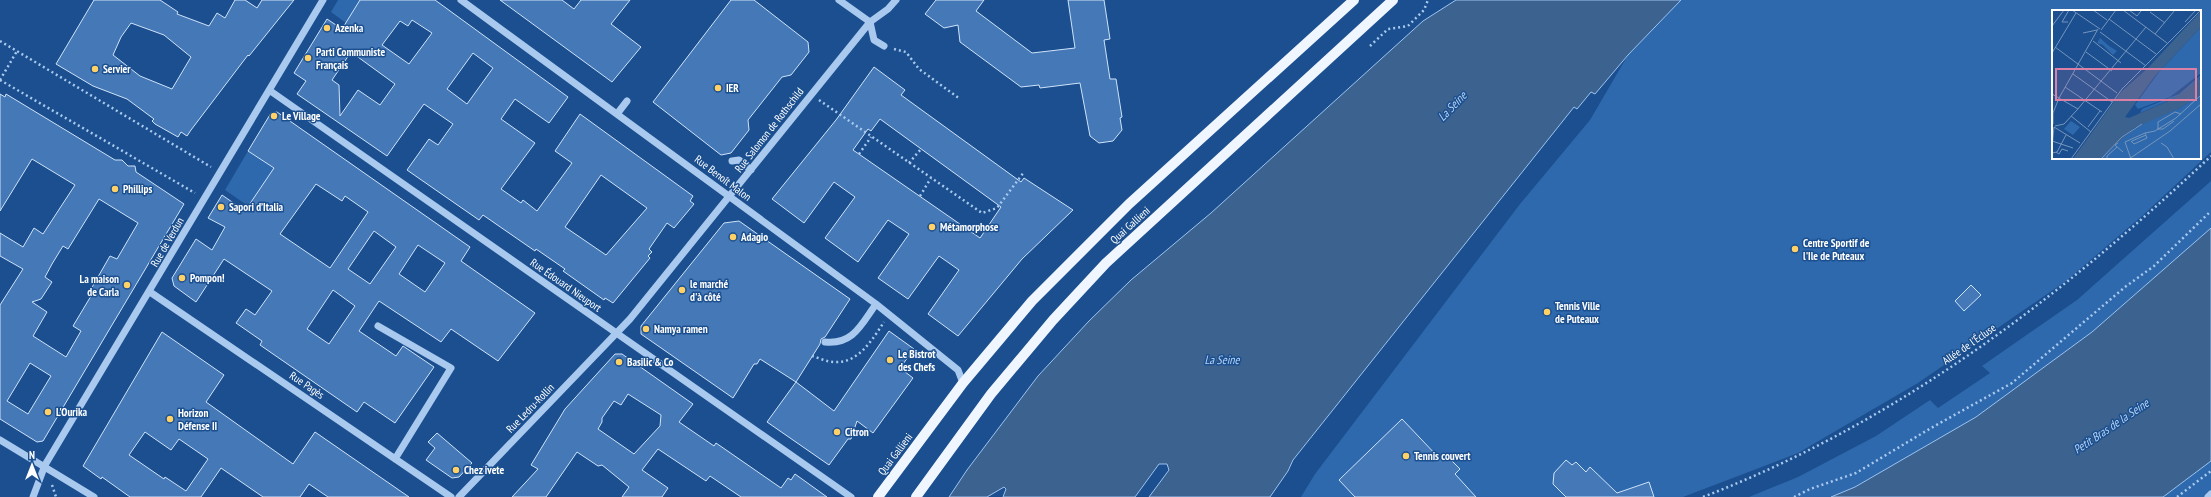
<svg xmlns="http://www.w3.org/2000/svg" width="2211" height="497" font-family="'PT Sans Narrow',sans-serif">
<style>
.green{fill:#2e69ad;fill-rule:evenodd}
.water{fill:#3c6290;stroke:#9cc4f0}
.building{fill:#4478b7;stroke:#cfe3fa;fill-rule:evenodd}
.lines{fill:none;stroke-linecap:round;stroke-linejoin:round}
.path{stroke:#a9c9ee;stroke-width:2.5;stroke-dasharray:2 3;stroke-linecap:butt}
.minor{stroke:#a9c9ee;stroke-width:7}
.major{stroke:#f0f6ff;stroke-width:10}
.poi-dot{fill:#ffd166;stroke:#1b4f8f;stroke-width:1.5}
.labels{text-anchor:middle;dominant-baseline:central;stroke-width:3;stroke-linejoin:round;paint-order:stroke}
.poi-label{font-size:11px;font-weight:bold;fill:#fff;stroke:#1b4f8f;text-anchor:start}
.street-label{font-size:11px;fill:#fff;stroke:#1b4f8f}
.water-label{font-size:12px;font-style:italic;fill:#b5d3f5;stroke:#1b4f8f}
.inset-road{fill:none;stroke:#7695bc;stroke-width:1}
.view{fill:#dd80a5;fill-opacity:0.15;stroke:#dd80a5;stroke-width:2}
.inset-edge{fill:none;stroke:#fff;stroke-width:2}
</style>
<rect width="100%" height="100%" fill="#1b4f8f"/>
<path class="green" d="M338 0H360L346 23 331 12Z
M1681 0H2211V152L2142 216 2066 281 1918 383 1798 453 1683 497H1301L1315 474 1520 204 1590 120 1628 55ZM2053 11H2200V158H2053Z
M248 151 276 170C265 181 255 193 251 208L225 190Z
M2211 181V228L2092 332 1976 417 1855 487 1831 497H1749L1798 477 1876 436 1930 400 1938 408 1990 373 1982 366 2077 300Z
M2211 461V497H2163Z"/>
<path class="water" d="M1456 0H1681L1628 55 1595 94 1591 92 1577 109 1574 107 1293 460 1288 471 1270 497H1149L1169 470 1167 464H1159L1135 497H1003L1006 489 1004 487 987 497H949L967 470 1038 376 1089 321 1131 280 1211 213 1423 21Z
M2211 228V461L2163 497H1831L1855 487 1976 417 2092 332Z"/>
<path class="building" d="M94 0H160L178 12 177 14 209 26 217 13 225 18 235 0H245L257 8 262 0H294L249 56 248 55 191 130 187 136 181 132 178 137 155 124 152 121 154 119 127 99 93 86 56 64ZM131 23 164 35 191 57 172 89 140 76 113 55 121 37Z
M360 0H435L568 97 549 123 515 99 501 119 535 143 501 189 521 203 523 200 537 211 572 163 555 151 580 114 693 196 690 201 694 204 674 228 667 223 649 249 652 252 648 256 650 258 613 303 605 298 604 300 563 271 565 269 536 249 535 251 483 215 479 220 407 170 429 139 438 145 453 124 424 104 387 156 297 94 306 81 294 73 327 19 342 29ZM412 20 432 33 409 64 382 45 400 21 408 26ZM351 52 395 84 380 105 358 90 340 116 339 85 332 80ZM473 53 493 68 467 104 447 89ZM601 175 647 208 606 255 565 227Z
M500 0H562L574 9 581 0H630L611 24 641 47 612 82Z
M731 0H754L808 42 809 52 791 75 782 77 748 120 749 130 731 153 721 155 653 102Z
M936 0H984L976 11 1032 53 1075 48 1068 0H1104L1110 39 1104 40 1110 79H1116L1122 117 1120 118 1122 130 1113 141 1099 143 1090 136 1080 83 1040 88 1039 85 1021 87 960 42 958 25 944 28 925 14Z
M874 67 905 90 901 95 1021 182 1024 178 1073 210 1022 259 958 336 928 314 959 270 939 256 908 299 878 278 909 234 888 220 858 262 825 238 855 197 834 182 804 223 772 199 836 120ZM880 119 1001 207 980 238 853 150 868 129 871 131Z
M0 94 5 97 6 94 115 160H122L128 166H135L136 172 184 204 43 441 37 442 0 419V305L23 269 0 256V233L23 247 34 228 43 234 75 185 32 159 0 211ZM99 199 138 223 117 259 110 256 91 289 94 291 73 326 81 331 66 357 33 336 47 312 32 302 41 299 52 282 45 277 52 264 63 246 68 249ZM30 363 51 376 28 414 7 401Z
M277 112 470 247 461 261 535 313 498 361 451 329 441 342 379 301 359 331 396 356 403 346 434 367 395 423 364 402 357 412 260 345 262 341 236 323 246 309 255 315 272 291 224 259 196 302 174 286 172 278 196 239 212 250 225 227 208 218 222 195 245 211 274 168 248 151 271 113ZM316 184 342 201 345 196 368 212 330 268 280 234ZM374 231 396 247 370 284 348 269ZM418 245 445 263 425 292 399 274ZM333 290 355 306 329 344 307 329Z
M739 221 850 299 825 337 821 339 820 344 796 382 760 359 757 364H754L733 398 641 334V326L724 223Z
M1971 285 1981 295 1964 311 1955 301Z
M889 331 914 349 900 368 913 378 873 433 857 421 851 439H848L829 465 767 422 796 382 834 411Z
M162 332 224 375 206 402 293 464 315 432 409 497H328L309 484 300 497H263L221 468 201 497H130L102 477 101 479 83 466ZM145 432 171 450 179 439 208 459 186 491 165 477 164 479 129 455Z
M615 354H622L693 404 679 422 714 446 716 443 781 488 788 478 791 480 795 474 827 497H741L710 476 706 481 658 449 642 470 668 488 662 497H622L629 487 602 465 598 466 577 452 546 497H512L538 469 531 465 565 409ZM628 394 661 415 660 426 634 454 598 429 602 422V418L614 401 621 405Z
M1402 419 1439 458 1444 453 1460 469 1455 474 1476 497H1355L1339 480Z
M437 433 472 463 459 477 452 478 426 460 435 448 428 442Z
M1566 460 1572 465 1576 462 1586 472 1590 467 1617 493 1649 482 1654 497H1566L1553 484 1554 473Z"/>
<g class="lines">
<path class="path" d="M0 41 211 167
M1370 46 1388 29 1408 26 1424 10 1428 0
M894 49 906 52 919 69 960 99
M0 80 195 193
M0 80 17 51
M819 100 982 213 997 208 1024 172
M859 154 871 137
M909 163 921 149
M920 196 931 178
M812 356C819 358 827 362 834 362 858 364 872 340 884 322
M52 485 56 497
M1703 497C1898 422 2060 298 2211 156
M1794 497 1810 489 1856 473 1931 428 2012 383 2125 287 2154 266 2211 211
M2177 497 2211 471"/>
<path class="minor" d="M461 0 876 304 958 370 963 383
M839 0 870 22 874 40 884 46
M269 90 851 497
M617 114 627 101
M732 161 739 160 751 170
M150 292 451 497
M378 326 451 368 395 459
M825 342C853 345 861 325 876 304
M0 440 94 497
M33 497 45 465 323 0
M459 497 630 319 870 22 888 9 896 0
M2208 497 2211 494"/>
<path class="major" d="M878 497 963 383 1032 301 1129 204 1354 0
M916 497 991 394 1053 320 1106 263 1393 0"/>
</g>
<g class="poi-dot">
<circle cx="327" cy="28" r="4"/>
<circle cx="308" cy="58" r="4"/>
<circle cx="95" cy="69" r="4"/>
<circle cx="718" cy="88" r="4"/>
<circle cx="274" cy="116" r="4"/>
<circle cx="115" cy="189" r="4"/>
<circle cx="221" cy="207" r="4"/>
<circle cx="932" cy="227" r="4"/>
<circle cx="733" cy="237" r="4"/>
<circle cx="1795" cy="249" r="4"/>
<circle cx="182" cy="278" r="4"/>
<circle cx="127" cy="285" r="4"/>
<circle cx="682" cy="290" r="4"/>
<circle cx="1547" cy="312" r="4"/>
<circle cx="646" cy="329" r="4"/>
<circle cx="890" cy="360" r="4"/>
<circle cx="619" cy="362" r="4"/>
<circle cx="48" cy="412" r="4"/>
<circle cx="170" cy="419" r="4"/>
<circle cx="837" cy="432" r="4"/>
<circle cx="1406" cy="456" r="4"/>
<circle cx="456" cy="470" r="4"/>
</g>
<g class="labels">
<g class="poi-label">
<text x="335" y="28">Azenka</text>
<text x="316" y="52">Parti Communiste<tspan x="316" dy="13">Français</tspan></text>
<text x="103" y="69">Servier</text>
<text x="726" y="88">IER</text>
<text x="282" y="116">Le Village</text>
<text x="123" y="189">Phillips</text>
<text x="229" y="207">Sapori d’Italia</text>
<text x="940" y="227">Métamorphose</text>
<text x="741" y="237">Adagio</text>
<text x="1803" y="243">Centre Sportif de<tspan x="1803" dy="13">l'Ile de Puteaux</tspan></text>
<text x="190" y="278">Pompon!</text>
<text x="119" y="279" text-anchor="end">La maison<tspan x="119" dy="13">de Carla</tspan></text>
<text x="690" y="284">le marché<tspan x="690" dy="13">d'à côté</tspan></text>
<text x="1555" y="306">Tennis Ville<tspan x="1555" dy="13">de Puteaux</tspan></text>
<text x="654" y="329">Namya ramen</text>
<text x="898" y="354">Le Bistrot<tspan x="898" dy="13">des Chefs</tspan></text>
<text x="627" y="362">Basilic &amp; Co</text>
<text x="56" y="412">L'Ourika</text>
<text x="178" y="413">Horizon<tspan x="178" dy="13">Défense II</tspan></text>
<text x="845" y="432">Citron</text>
<text x="1414" y="456">Tennis couvert</text>
<text x="464" y="470">Chez ivete</text>
</g>
<g class="street-label">
<text transform="translate(769 130) rotate(-52)">Rue Salomon de Rothschild</text>
<text transform="translate(723 178) rotate(37)">Rue Benoît Malon</text>
<text transform="translate(1130 225) rotate(-42)">Quai Gallieni</text>
<text transform="translate(167 242) rotate(-60)">Rue de Verdun</text>
<text transform="translate(566 285) rotate(35)">Rue Édouard Nieuport</text>
<text transform="translate(1969 344) rotate(-35)">Allée de l'Écluse</text>
<text transform="translate(307 385) rotate(34)">Rue Pagès</text>
<text transform="translate(530 408) rotate(-46)">Rue Ledru-Rollin</text>
<text transform="translate(895 454) rotate(-53)">Quai Gallieni</text>
</g>
<g class="water-label">
<text transform="translate(1452 106) rotate(-46)">La Seine</text>
<text x="1222" y="359">La Seine</text>
<text transform="translate(2111 426) rotate(-34)">Petit Bras de la Seine</text>
</g>
</g>
<g transform="translate(2052 10)">
<rect width="149" height="149" fill="#1b4f8f"/>
<path d="M149 17V63L118 87 86 99 83 95 107 62ZM48 28 57 36 65 41 61 45 51 35 45 33ZM149 65 146 71 129 85 88 103 90 99 127 84ZM149 84V149H48L61 135 90 113 128 98ZM19 111 28 117 21 125 12 119Z" fill="#2e69ad"/>
<path d="M149 1V17L103 66 73 107 77 108 121 89 149 68V84L128 98 82 118 48 149H21L69 82 96 58Z" fill="#3c6290"/>
<path class="inset-road" d="M20 0 48 19M41 0 55 10M71 0 115 33M77 0 85 6 89 1M98 2 113 13M57 9 104 44M16 12H10L17 0M133 12 144 0M0 16 12 0M49 20 64 0M48 22 94 56M31 23 45 20M103 24 123 0M41 31 69 53M3 37 65 83M34 42 60 61M0 43 24 3M21 64 60 92M13 77 50 102M0 84 26 99M19 106 39 122M1 114V103L7 88 46 19M3 116 12 114 25 100 94 17M2 117 28 133M36 117 48 101M105 119H111L122 111M106 119V112L123 102 129 104M93 123 103 121 124 108 149 85M0 131 21 138M80 131 94 125M66 133 63 135 71 142M109 133 115 137 122 149M0 137 2 117M4 142 7 144 10 139 16 141M0 143 5 142 14 125M19 149 70 79 149 0M49 149 70 127 90 114M55 149V146L65 137M77 149 118 121 149 94M79 149 73 132 93 123 95 128 82 134 79 131"/>
<path class="view" d="M4 59H144V90H4Z"/>
<rect width="149" height="149" class="inset-edge"/>
</g>
<g transform="translate(32 465)" stroke="#1b4f8f" stroke-width="3" paint-order="stroke">
<path d="M0-3L7 15L0 10L-7 15Z" fill="#ffffff"/>
<text y="-6" font-size="11" font-weight="bold" text-anchor="middle" fill="#ffffff">N</text>
</g>
</svg>
